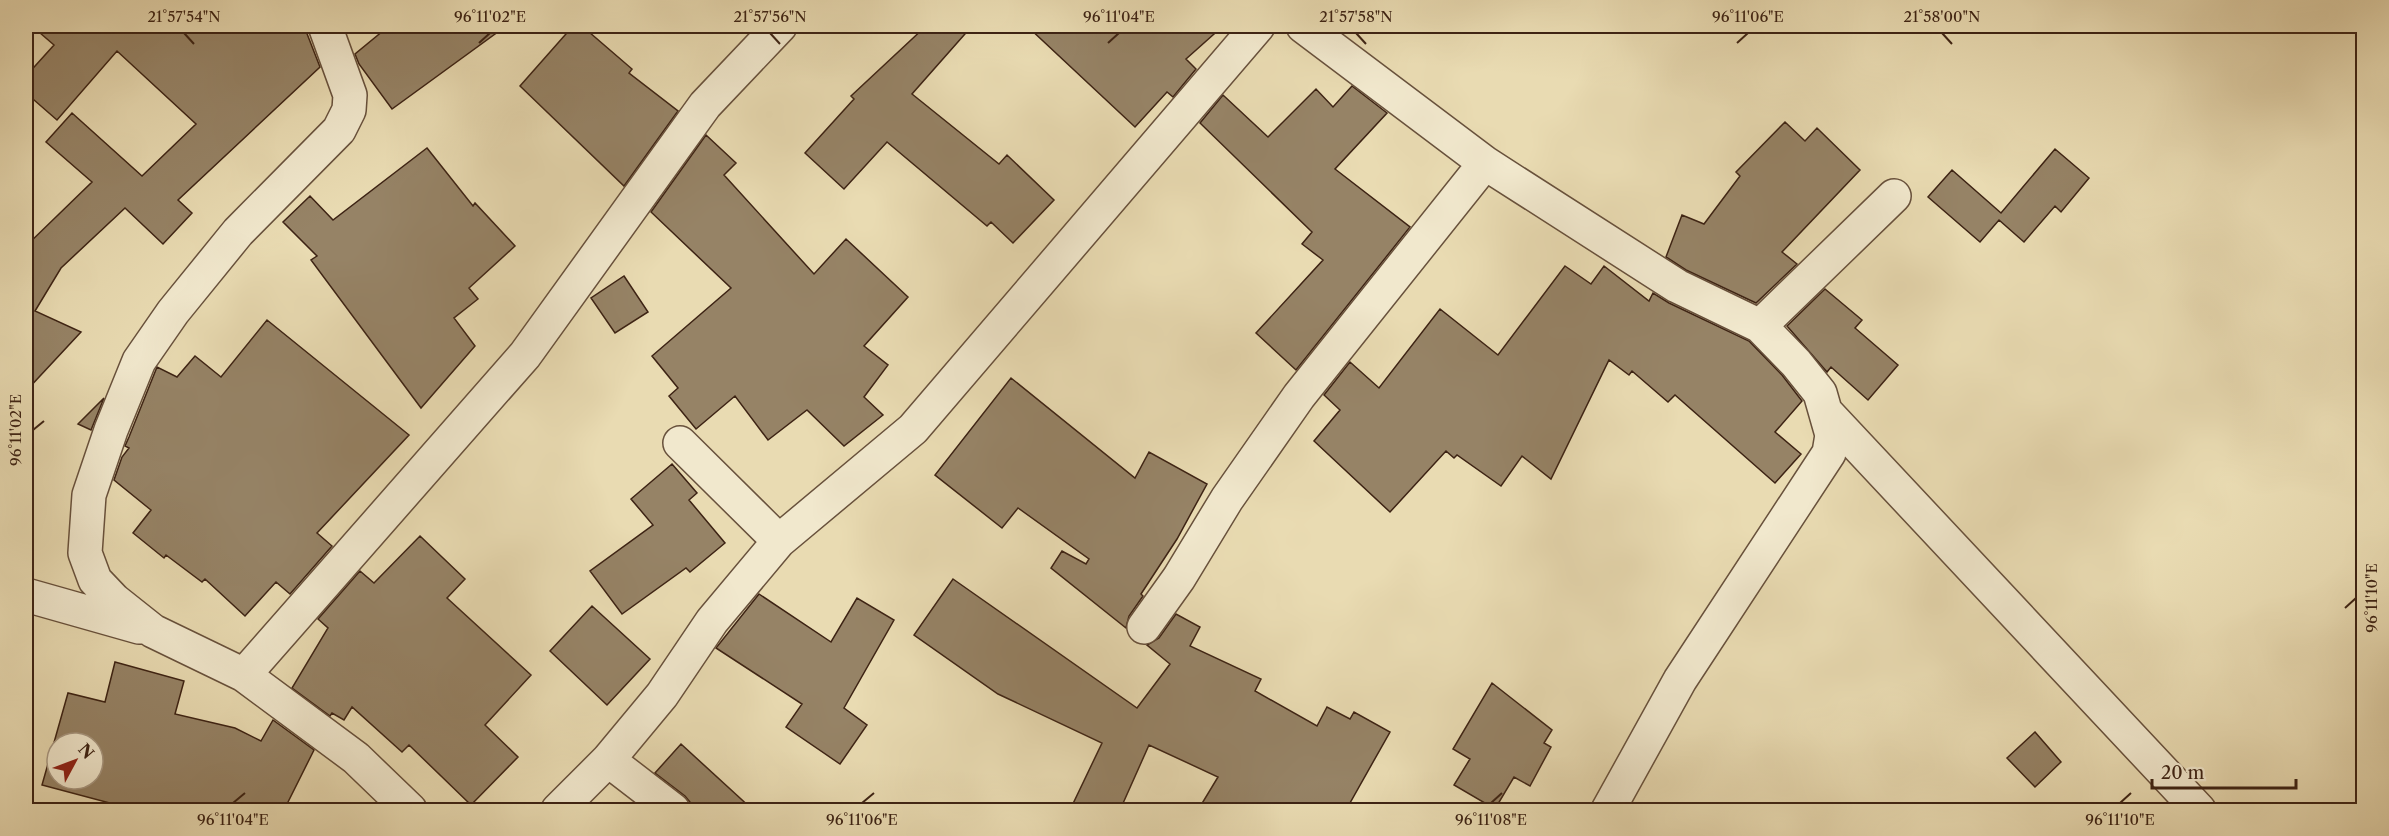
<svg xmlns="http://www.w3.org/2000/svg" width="2389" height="836" font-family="'Libre Caslon Text',serif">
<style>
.building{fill:#968366;stroke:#3d2314;stroke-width:1.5;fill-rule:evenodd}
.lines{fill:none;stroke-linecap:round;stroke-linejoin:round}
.minor-casing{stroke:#68513c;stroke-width:36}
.minor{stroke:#f1e8cd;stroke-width:33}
.ticks{fill:none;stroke:#3d2314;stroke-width:2}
.neatline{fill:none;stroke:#3d2314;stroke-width:2}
.ticks-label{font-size:15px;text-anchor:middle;fill:#3d2314}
</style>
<rect width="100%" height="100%" fill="#e9dbb2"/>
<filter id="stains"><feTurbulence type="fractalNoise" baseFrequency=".00333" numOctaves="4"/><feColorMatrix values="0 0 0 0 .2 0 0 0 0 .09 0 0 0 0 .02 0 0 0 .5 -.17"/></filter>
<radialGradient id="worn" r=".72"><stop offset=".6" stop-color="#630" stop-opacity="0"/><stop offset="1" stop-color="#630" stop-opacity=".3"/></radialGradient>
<path class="building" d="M32 26H304L320 67 178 200 192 213 163 244 125 208 61 268 35 311 81 332 26 391V246L92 182 46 142 72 113 142 176 196 124 117 51 57 120 26 93V76L54 45Z
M389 26H506L392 109 359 64 355 54Z
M573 26H582L632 69 629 73 678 111 624 186 520 86Z
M926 26H972L912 94 999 164 1007 155 1054 200 1013 243 991 222 987 226 887 142 844 189 805 153 854 99 851 96Z
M1027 26H1223L1186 59 1196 69 1173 97 1167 92 1135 127Z
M1352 86 1387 113 1335 169 1410 227 1296 370 1256 333 1323 260 1302 244 1312 232 1200 123 1223 95 1268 137 1316 89 1333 107Z
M1785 122 1805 141 1817 128 1860 170 1782 252 1797 264 1756 303 1686 270 1666 257 1682 215 1704 224 1740 176 1736 172Z
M706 135 736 163 724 175 814 274 846 239 908 297 864 346 888 365 864 397 883 415 844 446 807 410 768 440 735 396 696 429 669 396 678 388 652 356 731 288 651 212Z
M427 148 473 206 475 203 515 246 469 288 478 299 454 318 475 346 421 408 311 260 317 256 283 222 310 196 333 220Z
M2055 149 2089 178 2061 212 2055 206 2024 242 1999 220 1980 242 1928 197 1952 170 2001 213Z
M1565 266 1591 284 1604 266 1649 301 1653 293 1669 303 1749 341 1782 375 1802 401 1775 432 1801 454 1775 483 1675 395 1668 402 1632 371 1629 375 1609 360 1551 479 1522 456 1501 486 1457 455 1454 458 1446 451 1390 512 1314 441 1340 410 1324 395 1350 362 1379 388 1440 309 1498 355Z
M624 276 648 312 615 333 591 298Z
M1825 289 1862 320 1855 328 1898 365 1868 400 1831 367 1827 372 1787 326Z
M267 320 409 435 317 533 332 546 290 594 276 582 245 616 205 579 202 582 166 555 164 558 133 533 151 510 114 480 122 457 129 448 125 446 129 437 157 367 177 377 195 356 221 377Z
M1011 378 1135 478 1149 452 1207 484 1177 539 1141 594 1143 596 1129 616 1126 628 1051 568 1062 551 1086 564 1089 559 1018 508 1002 528 935 475Z
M104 398 91 430 78 424Z
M672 464 697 493 689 500 725 543 690 572 686 568 622 614 590 571 653 525 631 499Z
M420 536 465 579 447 598 531 675 485 725 518 757 471 805 409 745 402 752 352 707 344 720 332 713 330 716 292 688 328 628 318 619 360 571 374 583Z
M953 579 1137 708 1170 664 1147 645 1159 638 1176 614 1200 627 1190 646 1261 679 1255 691 1317 726 1327 707 1350 719 1354 712 1390 732 1346 810H1198L1218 777 1149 745 1120 810H1070L1102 743 998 694 914 635Z
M759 594 831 642 857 598 894 620 844 708 867 725 840 764 786 727 802 704 716 648Z
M592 606 650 659 607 705 550 651Z
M115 662 184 681 175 714 235 728 261 741 273 720 314 750 284 810H136L42 785 68 693 105 702ZM57 743H93V779H57Z
M1492 683 1552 730 1544 743 1551 747 1530 786 1514 777 1495 809 1454 785 1470 759 1453 749Z
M2035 732 2061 762 2035 787 2007 758Z
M681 744 753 810H691L690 802 685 796 655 773Z"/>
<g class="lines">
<defs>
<path id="minor" d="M325 26 350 95 349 110 339 130 238 232 173 312 139 361 111 430 89 495 85 553 95 580 114 600 153 631 244 675 356 758 410 810
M1303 26 1485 163 1677 286 1760 326 1796 363 1820 393 1832 435 1829 453 1680 680 1608 810
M1760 326 1894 196
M1826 412 2199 810
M680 443 779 541
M26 595 139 627
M1144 627 1179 578 1227 499 1299 396 1485 163
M244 675 525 355 705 105 780 26
M608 760 673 810
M558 810 608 760 662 695 712 621 779 541 913 429 1258 26"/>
</defs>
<use href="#minor" class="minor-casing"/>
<use href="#minor" class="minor"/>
</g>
<path class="ticks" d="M184 33 194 44M770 33 780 44M1356 33 1366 44M1942 33 1952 44M479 43 490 33M1108 43 1119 33M1737 43 1748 33M33 430 44 421M2345 608 2356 598M233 803 245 793M862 803 874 793M1491 803 1502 793M2120 803 2131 793"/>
<rect width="2389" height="836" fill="none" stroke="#e9dbb2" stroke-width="66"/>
<g transform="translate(75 761) rotate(49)"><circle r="28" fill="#f1e8cd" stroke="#a99983" stroke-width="1.5"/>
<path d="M0-4.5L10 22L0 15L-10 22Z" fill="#8f2418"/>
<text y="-9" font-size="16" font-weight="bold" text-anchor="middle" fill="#3d2314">N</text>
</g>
<path d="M2152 779v9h144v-9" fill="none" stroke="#3d2314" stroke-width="3"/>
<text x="2161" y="779" font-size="18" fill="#3d2314" stroke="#f1e8cd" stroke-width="4.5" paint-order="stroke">20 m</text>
<rect x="33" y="33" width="2323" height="770" class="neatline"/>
<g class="ticks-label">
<text x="184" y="22">21°57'54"N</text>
<text x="490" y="22">96°11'02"E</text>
<text x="770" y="22">21°57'56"N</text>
<text x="1119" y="22">96°11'04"E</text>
<text x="1356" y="22">21°57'58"N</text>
<text x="1748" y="22">96°11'06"E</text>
<text x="1942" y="22">21°58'00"N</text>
<text transform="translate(16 430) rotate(-90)" y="5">96°11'02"E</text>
<text transform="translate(2372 598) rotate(-90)" y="5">96°11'10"E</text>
<text x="233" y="825">96°11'04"E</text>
<text x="862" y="825">96°11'06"E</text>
<text x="1491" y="825">96°11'08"E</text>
<text x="2120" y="825">96°11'10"E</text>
</g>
<rect width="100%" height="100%" filter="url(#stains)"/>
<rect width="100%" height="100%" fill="url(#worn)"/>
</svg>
